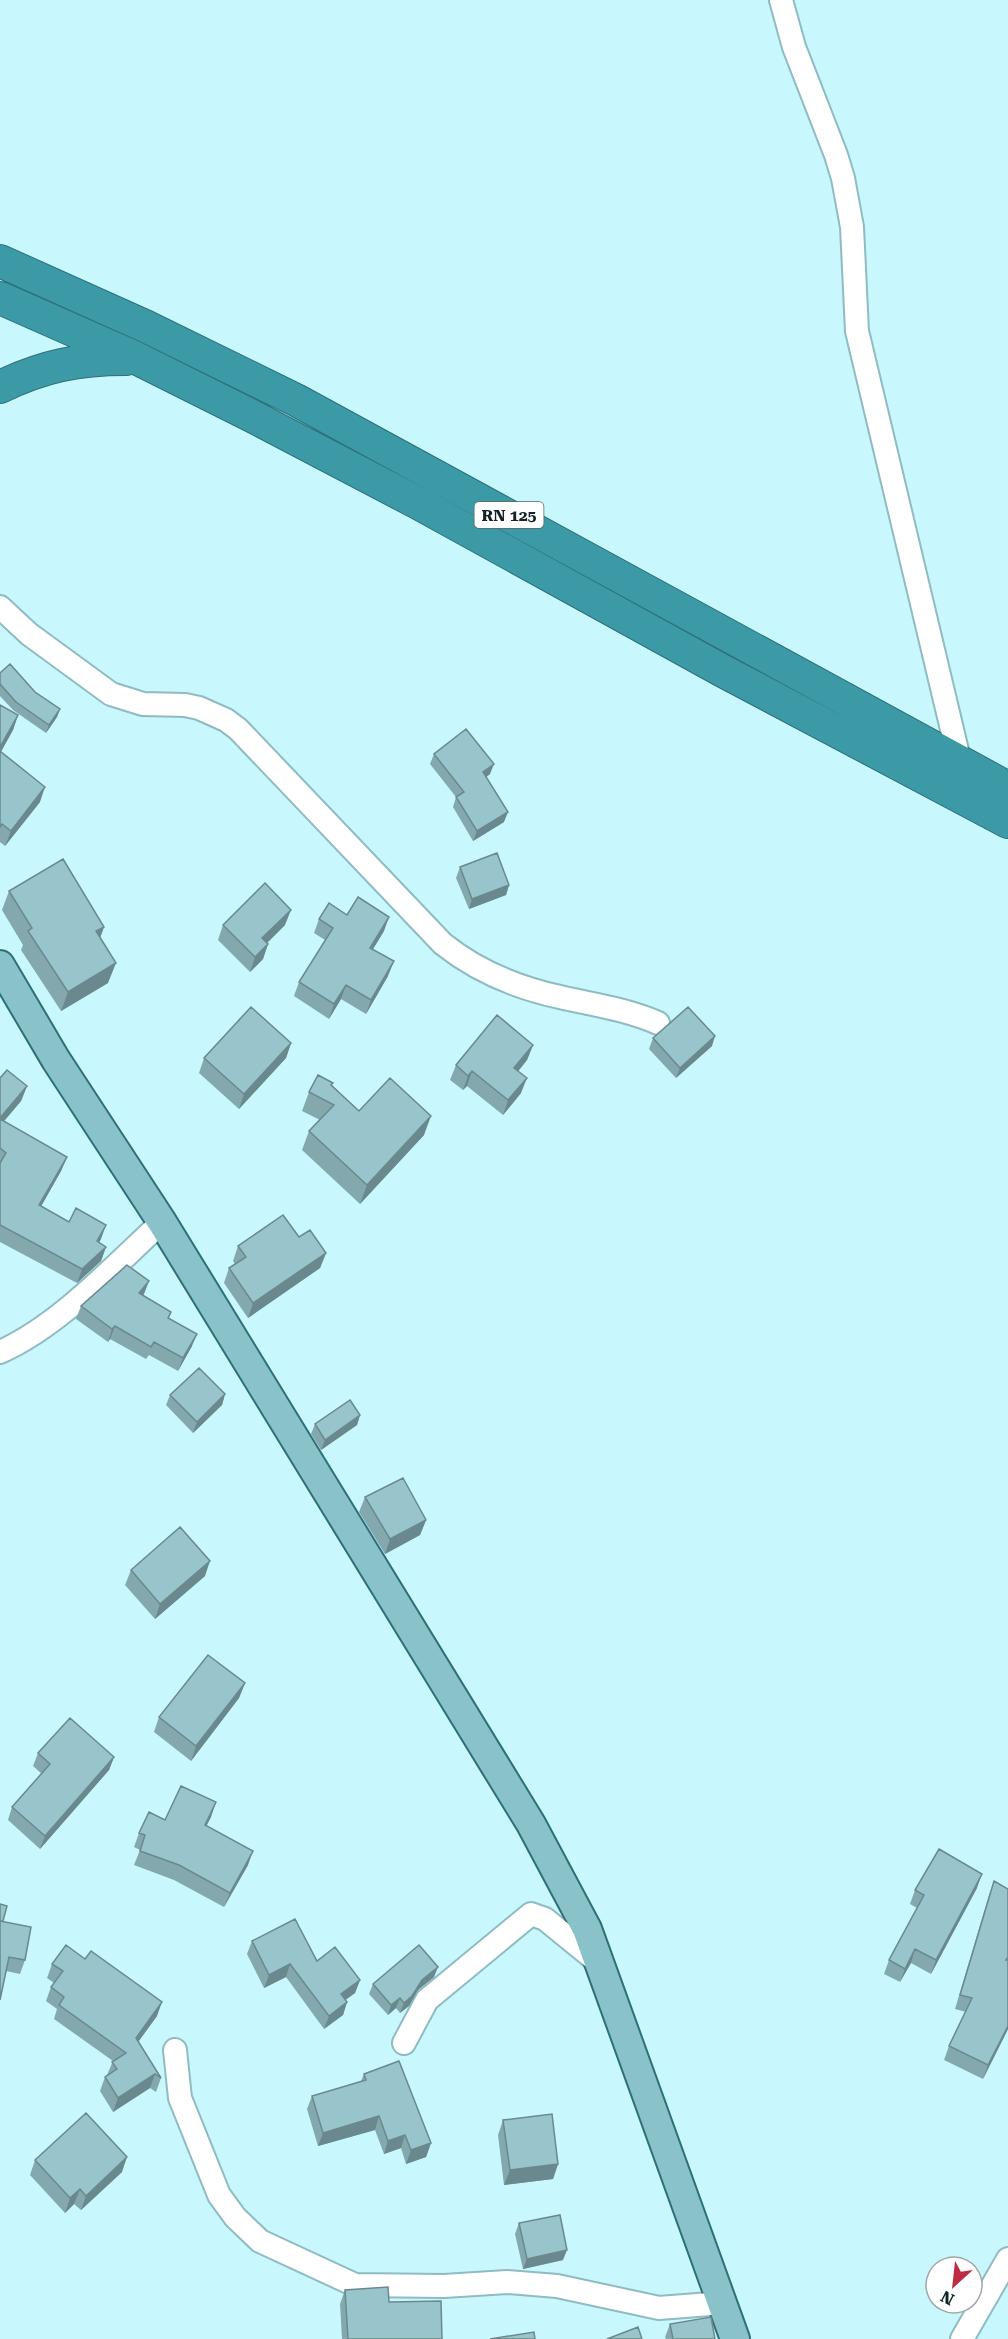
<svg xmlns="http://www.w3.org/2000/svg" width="1008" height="2339" font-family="'Roboto Serif',serif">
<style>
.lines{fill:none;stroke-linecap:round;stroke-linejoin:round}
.minor-casing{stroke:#8fbbc2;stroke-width:26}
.major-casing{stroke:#2d707a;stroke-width:32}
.highway-casing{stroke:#2d707a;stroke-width:34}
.minor{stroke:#fff;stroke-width:22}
.major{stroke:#8ac2ca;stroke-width:28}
.highway{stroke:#3c9aa7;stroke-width:32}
.wall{fill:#83a9af}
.shaded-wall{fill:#6a898e}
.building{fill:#98c4cb;stroke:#6a898e;stroke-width:1.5}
.labels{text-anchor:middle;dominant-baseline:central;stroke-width:4.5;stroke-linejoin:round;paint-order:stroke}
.shield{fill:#fff;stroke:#596567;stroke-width:1.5}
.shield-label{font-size:16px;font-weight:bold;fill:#122326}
</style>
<rect width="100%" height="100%" fill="#c9f7fe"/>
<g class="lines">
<defs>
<path id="minor" d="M781 0 794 47 836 155 843 178 852 227 857 331 960 763
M0 607 29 634 111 694 143 704 185 705 199 708 226 720 238 729 443 944C477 971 518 988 560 997 594 1005 626 1009 658 1023
M0 1352C59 1326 114 1266 162 1222
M404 2043 427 2000 531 1914 545 1919 599 1963
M175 2050 180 2098 219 2195 235 2217 260 2241 355 2285 444 2286 507 2282 557 2286 659 2308 723 2303
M962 2339 1008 2259"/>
<path id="major" d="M0 965 56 1060 162 1222 531 1824 587 1929 735 2339"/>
<path id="highway" d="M0 261 145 326 296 400 1008 788
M0 298 136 358 252 416 418 503 723 671 1008 822
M0 387C43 366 78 359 126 359"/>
</defs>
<use href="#minor" class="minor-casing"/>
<use href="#major" class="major-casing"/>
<use href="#highway" class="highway-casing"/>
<use href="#minor" class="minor"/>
<use href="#major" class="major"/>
<use href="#highway" class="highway"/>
</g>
<path class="wall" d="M0 673 35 692 60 709 57 717 46 733 13 710 0 696Z
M0 705 18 715 13 730 1 752 40 802 5 846 0 842Z
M434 754 490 774 486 777 504 822 473 841 453 807 456 797 430 764Z
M460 867 509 885 506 895 469 909 456 878Z
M9 891 104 927 100 938 108 983 61 1011 21 950 23 945 2 910Z
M347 915 384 931 373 949 388 976 366 1014 341 999 329 1019 294 996 299 982 325 940 314 933 319 919Z
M223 925H285L267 943 268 944 263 959 250 972 218 940Z
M653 1038 712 1046 676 1078 649 1049Z
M291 1043 286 1058 239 1109 199 1073 204 1058Z
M533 1045 527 1060 518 1071 521 1093 503 1115 467 1086 463 1090 450 1080 456 1065Z
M0 1078 27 1086 21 1101 4 1121 67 1157 61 1171 41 1206 101 1239 99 1242 106 1247 101 1261 77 1283 0 1242Z
M332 1085 359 1111 424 1135 360 1204 302 1150 309 1131 320 1120 302 1111 309 1092Z
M299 1237 326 1253 320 1268 248 1318 224 1283 229 1268 235 1264 233 1261 238 1246Z
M144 1294 143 1295 171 1312 169 1318 192 1346 178 1371 149 1355 146 1359 110 1339 108 1342 76 1319 81 1306Z
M225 1394 222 1405 193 1433 166 1405 170 1395Z
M360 1415 357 1425 321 1450 311 1434 315 1424Z
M365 1497 426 1520 420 1535 385 1554 359 1512Z
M131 1570 205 1576 155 1619 125 1585Z
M245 1683 239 1698 191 1761 154 1732 159 1717Z
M38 1753 114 1757 109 1770 40 1849 8 1820 12 1807 42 1774 33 1766Z
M211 1817 206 1825 248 1865 224 1907 174 1880 134 1865 140 1850 134 1847 139 1833 165 1820Z
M994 1881 1008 1889V2029L983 2079 944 2060 949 2046 966 2012 955 2009 989 1895Z
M977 1888 931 1974 911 1963 900 1982 884 1974 889 1960 917 1908 910 1904 915 1890Z
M3 1921 25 1960 20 1974 6 1971Z
M252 1941 317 1961 360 1980 355 1993 345 2000 347 2002 343 2015 324 2029 286 1977 264 1988 247 1954Z
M52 1964 157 2016 138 2041 161 2078 156 2092 150 2088 113 2112 100 2091 105 2077 107 2075 113 2061 54 2019 57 2009 46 2001 51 1987 54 1983 47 1978Z
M434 1977 418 1990 409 2006 400 2013 396 2008 388 2015 369 1994 373 1984Z
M364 2074 431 2143 426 2157 406 2164 401 2148 384 2154 375 2130 318 2146 307 2109 312 2096 361 2081Z
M503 2120 558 2164 553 2179 504 2185 498 2135Z
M35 2160 122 2172 81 2210 74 2204 65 2213 30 2175Z
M519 2223 563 2260 523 2269 515 2234Z
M345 2290 389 2302 442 2339H342L340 2304Z
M670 2324 715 2339H666L665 2337Z"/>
<path class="shaded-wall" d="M60 709 57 717 46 733 49 725Z
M18 715 13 730 0 753V747Z
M494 764 490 774 480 782 483 772Z
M45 787 40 802 5 846 11 831Z
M508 812 504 822 473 841 477 831Z
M509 885 506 895 469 909 472 899Z
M291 910 285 925 257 953 262 938Z
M389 917 384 931 365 962 370 948Z
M104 927 97 946 96 931Z
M268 944 263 959 250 972 255 957Z
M394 961 388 976 366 1014 371 1000Z
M116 963 108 983 61 1011 68 992Z
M346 985 341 999 329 1019 334 1004Z
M715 1036 712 1046 676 1078 680 1068Z
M291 1043 286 1058 239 1109 244 1094Z
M533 1045 527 1060 509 1083 514 1068Z
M472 1071 467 1086 463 1090 468 1076Z
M527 1078 521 1093 503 1115 508 1100Z
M27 1086 21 1101 0 1126V1118Z
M431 1116 424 1135 360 1204 367 1185Z
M67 1157 61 1171 34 1219 39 1205Z
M106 1225 101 1239 92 1255 97 1241Z
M106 1247 101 1261 77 1283 82 1269Z
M326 1253 320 1268 248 1318 253 1303Z
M149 1281 144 1294 135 1306 139 1293Z
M115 1326 110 1339 108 1342 112 1329Z
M197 1334 192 1346 178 1371 183 1358Z
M225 1394 222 1405 193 1433 197 1422Z
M360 1415 357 1425 321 1450 325 1440Z
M426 1520 420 1535 385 1554 390 1539Z
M210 1561 205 1576 155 1619 160 1604Z
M245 1683 239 1698 191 1761 196 1746Z
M114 1757 109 1770 40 1849 45 1836Z
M216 1802 211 1817 200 1839 205 1825Z
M253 1851 248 1865 224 1907 230 1893Z
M982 1874 977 1888 931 1974 936 1960Z
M915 1949 911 1963 900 1982 905 1969Z
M290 1964 286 1977 264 1988 269 1975Z
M438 1967 434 1977 418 1990 409 2006 400 2013 404 2003 422 1980Z
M360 1980 355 1993 336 2007 341 1994Z
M400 1998 396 2008 388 2015 391 2005Z
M162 2002 157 2016 131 2052 136 2038Z
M347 2002 343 2015 324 2029 329 2016Z
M1008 2026V2029L983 2079 988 2065Z
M155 2074 150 2088 113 2112 118 2098Z
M379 2116 375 2130 318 2146 323 2133Z
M405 2135 401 2148 384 2154 388 2141Z
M431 2143 426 2157 406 2164 411 2150Z
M127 2157 122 2172 81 2210 86 2196Z
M558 2164 553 2179 504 2185 510 2170Z
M80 2189 74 2204 65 2213 70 2198Z
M567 2250 563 2260 523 2269 527 2259Z"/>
<path class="building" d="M10 664 35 692 60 709 49 725 16 702 0 684V673Z
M0 705 18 715 0 747Z
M466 729 494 764 483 772 508 812 477 831 456 797 464 792 434 754Z
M0 751 45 787 11 831 2 824 0 827Z
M497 853 509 885 472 899 460 867Z
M63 859 104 927 96 931 116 963 68 992 28 931 32 928 9 891Z
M265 883 291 910 262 938 268 944 255 957 223 925Z
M358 897 389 917 370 948 394 961 371 1000 346 985 334 1004 299 982 333 928 319 919 329 903 347 915Z
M251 1007 291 1043 244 1094 204 1058Z
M688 1007 715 1036 680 1068 653 1038Z
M497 1015 533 1045 514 1068 527 1078 508 1100 472 1071 468 1076 456 1065Z
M7 1070 27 1086 0 1118V1078Z
M318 1075 333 1083 331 1085 359 1111 390 1078 431 1116 367 1185 309 1131 334 1105 309 1092Z
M0 1119 67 1157 39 1205 69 1222 76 1208 106 1225 97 1241 106 1247 82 1269 0 1225V1163L6 1153 0 1148Z
M283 1215 299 1237 310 1230 326 1253 253 1303 229 1268 246 1257 238 1246Z
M127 1265 149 1281 139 1293 171 1312 168 1318 197 1334 183 1358 154 1342 151 1347 115 1326 112 1329 81 1306Z
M199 1368 225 1394 197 1422 170 1395Z
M350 1400 360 1415 325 1440 315 1424Z
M403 1478 426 1520 390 1539 365 1497Z
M180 1527 210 1561 160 1604 131 1570Z
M208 1655 245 1683 196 1746 159 1717Z
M70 1718 114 1757 45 1836 12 1807 50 1764 38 1753Z
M181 1786 216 1802 205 1825 253 1851 230 1893 179 1865 140 1851 145 1835 139 1833 149 1812 165 1820Z
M939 1849 982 1874 936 1960 915 1949 905 1969 889 1960 924 1895 915 1890Z
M994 1881 1008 1889V1957L1006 1960H1008V2026L988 2065 949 2046 972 1998 960 1995Z
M0 1904 7 1906 3 1921H0Z
M295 1919 317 1961 335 1947 360 1980 341 1994 347 2002 329 2016 290 1964 269 1975 252 1941Z
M0 1921 31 1927 25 1960 9 1957 0 2000Z
M66 1945 85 1959 91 1951 162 2002 136 2038 161 2078 155 2074 118 2098 105 2077 117 2069 112 2062 126 2053 59 2005 64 1997 51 1987 63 1971 52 1964Z
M419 1945 438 1967 422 1980 412 1996 404 2003 400 1998 391 2005 373 1984Z
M399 2061 431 2143 411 2150 405 2135 388 2141 379 2116 323 2133 312 2096 366 2080 364 2074Z
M86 2113 127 2157 86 2196 80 2189 70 2198 35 2160Z
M552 2114 558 2164 510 2170 503 2120Z
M560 2215 567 2250 527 2259 519 2223Z
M388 2287 389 2302 441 2301 442 2339H348L345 2290Z
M711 2317 715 2339H673L670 2324Z
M638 2327 642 2339H607Z
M534 2332 535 2339H490Z"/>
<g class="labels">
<rect class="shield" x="474.5" y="502" width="69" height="26" rx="4.5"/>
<g class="shield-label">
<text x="509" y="515">RN 125</text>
</g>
</g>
<g transform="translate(954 2285) rotate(207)"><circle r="28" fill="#ffffff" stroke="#a0a7a8" stroke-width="1.5"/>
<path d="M0-4.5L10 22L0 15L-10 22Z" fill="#bd2c43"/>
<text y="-9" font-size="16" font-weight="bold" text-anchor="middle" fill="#122326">N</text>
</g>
</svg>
